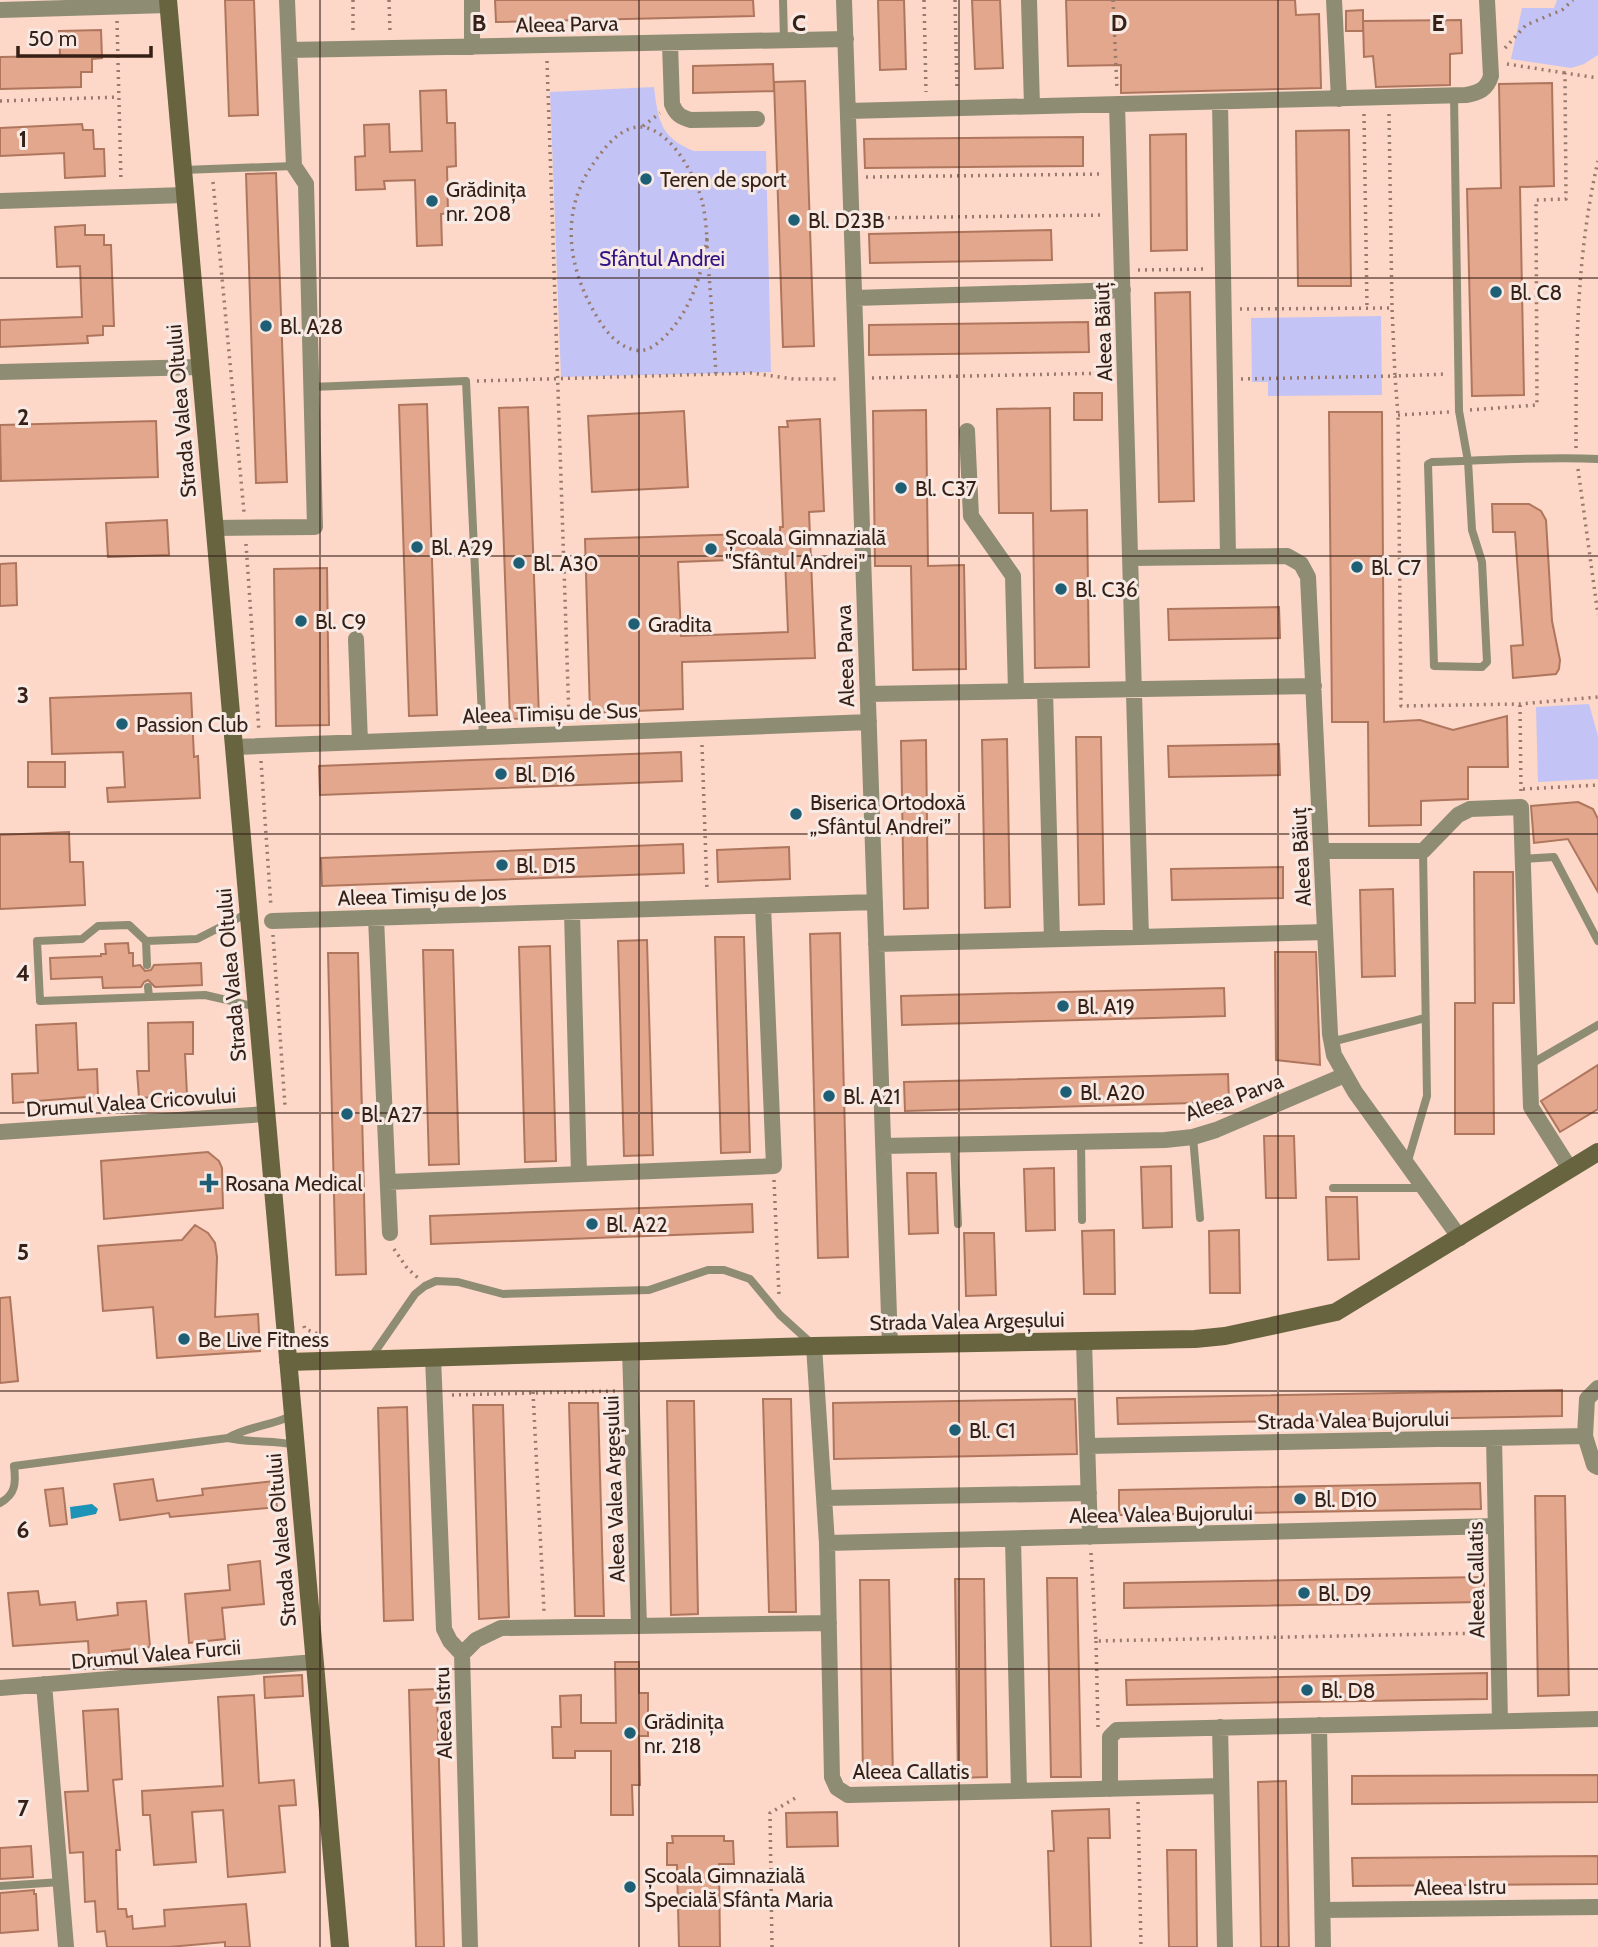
<svg xmlns="http://www.w3.org/2000/svg" width="1598" height="1947" font-family="Cabin,sans-serif">
<style>
.green{fill:#c3c4f5}
.water{fill:#1c93b7}
.building{fill:#e3a78d;stroke:#af765e;stroke-width:2;fill-rule:evenodd}
.lines{fill:none;stroke-linecap:round;stroke-linejoin:round}
.path{stroke:#987a6d;stroke-width:3.5;stroke-dasharray:2 5;stroke-linecap:butt}
.lane{stroke:#8e8c73;stroke-width:8}
.street{stroke:#8e8c73;stroke-width:16}
.secondary{stroke:#67643f;stroke-width:18}
.grid{fill:none;stroke:#361f15;stroke-width:2;stroke-opacity:0.55}
.poi-dot{fill:#1f5f75;stroke:#f7eae5;stroke-width:2.5}
.labels{text-anchor:middle;dominant-baseline:central;stroke-width:6;stroke-linejoin:round;paint-order:stroke}
.street-label{font-size:21px;fill:#361f15;stroke:#f7eae5}
.poi-label{font-size:21px;fill:#361f15;stroke:#f7eae5;text-anchor:start}
.park-label{font-size:21px;fill:#311383;stroke:#f7eae5}
.grid-label{font-size:23px;text-anchor:middle;font-weight:bold;fill:#361f15;stroke:#f7eae5;stroke-width:6;stroke-linejoin:round;paint-order:stroke}
</style>
<rect width="100%" height="100%" fill="#fdd7c7"/>
<path class="green" d="M1557 0H1598V55L1584 64 1571 68 1511 59 1522 8H1554Z
M654 87C658 119 660 138 694 151H766L771 372 561 377 550 92Z
M1381 316 1382 395 1268 396V382H1252L1251 318Z
M1589 704 1598 736V779L1538 782 1536 707Z"/>
<path class="water" d="M92 1504 98 1509 96 1514 71 1519 70 1507Z"/>
<path class="building" d="M225 0H254L258 115 229 116Z
M495 0H753L754 16 496 22Z
M878 0H904L906 69 880 70Z
M972 0H1000L1003 68 975 69Z
M1066 0H1295L1296 15 1319 14 1321 88 1121 93V65L1068 66Z
M1363 10V31H1346V11Z
M1461 20 1462 53 1450 54V85L1376 87 1373 56 1364 57 1363 21Z
M101 30 102 58 92 59V72H81V87L0 89V57L60 56 59 31Z
M773 64 774 91 693 93V66Z
M805 81 814 346 783 347 774 82Z
M1552 83 1554 186 1520 187 1524 395 1472 396 1467 189 1501 188 1499 84Z
M446 90 447 123H455L456 166 447 167 448 213 441 214 442 245 417 246 415 180 384 181 385 189 356 190 355 157 365 156 364 125 389 124 390 152 422 151 420 91Z
M82 124 83 130H93L94 149H104L105 176 65 178 64 153 0 156V128Z
M1349 130 1351 286H1298L1296 131Z
M1186 134 1187 250 1151 251 1150 135Z
M1083 137V166L865 168 864 139Z
M276 173 287 482 256 483 246 174Z
M85 225V235H104V245H111L114 326H103V335L87 336 88 343 0 347V320L82 317 80 266 57 267 55 227Z
M1051 230 1052 260 870 263 869 234Z
M1190 292 1194 501 1159 502 1155 293Z
M1088 322 1089 352 869 355V325Z
M1074 393H1102V420H1074Z
M427 404 437 715 409 716 399 405Z
M528 407 539 718 510 719 499 408Z
M1050 408 1051 511 1087 510 1089 667 1035 668 1033 513H999L997 409Z
M926 410 928 566 964 565 966 669 913 670 911 566H875L873 411Z
M684 411 688 487 592 492 588 416Z
M1329 412H1382L1384 722 1420 720 1453 730 1507 716 1508 767H1468V799L1421 801V825L1369 826 1368 722H1332Z
M820 419 824 511 809 512 815 658 682 662 683 709 590 713 585 539 780 533V527H783L779 427H788L787 421ZM785 558 788 632 681 636 678 562Z
M156 421 158 477 1 481 0 425Z
M1492 504H1529L1541 511 1546 520 1552 621 1560 660 1559 669 1556 674 1513 678 1511 646 1523 645 1515 532H1493Z
M167 520 169 555 108 557 106 523Z
M16 563 17 605 0 606V564Z
M327 568 329 725 276 726 274 569Z
M1279 607 1280 638 1169 640 1168 609Z
M191 693 194 757 198 756 200 798 108 802 107 788 125 787 123 752 52 754 50 698Z
M1076 737H1101L1104 904 1079 905Z
M1007 739 1010 907 985 908 982 740Z
M926 740 928 908 904 909 901 741Z
M1279 744 1280 775 1169 777 1168 746Z
M681 752 682 781 320 795 319 766Z
M28 762H65V787H28Z
M1578 802 1593 809 1598 819V892L1568 839 1534 843 1531 806Z
M69 832 70 862H83L85 905 0 909V835Z
M683 844 684 873 322 886 321 858Z
M789 847 790 879 718 882 717 850Z
M1283 867V898L1172 900 1171 869Z
M1474 872H1513L1514 1003H1493L1494 1134H1455V1003H1475Z
M1393 889 1395 976 1362 977 1360 890Z
M840 933 848 1257 818 1258 810 934Z
M715 937H744L750 1152 721 1153Z
M647 940 653 1155 624 1156 618 941Z
M128 943 129 953H133V966L140 965 145 971 151 970 154 965 201 963 202 985 155 987 148 980 144 982 141 987 103 988 102 977 51 979 50 958 101 956V954H106L105 944Z
M550 946 556 1161 525 1162 519 947Z
M423 950H453L459 1164 429 1165Z
M1275 952H1316L1320 1065 1276 1060Z
M328 953H358L366 1274 336 1275Z
M1224 988 1225 1016 902 1025 901 996Z
M193 1022V1054H185L187 1095 139 1098 137 1071H149L148 1023Z
M76 1023 78 1070 97 1069 98 1096 13 1103 12 1074 38 1073 36 1025Z
M1598 1065V1109L1560 1132 1541 1101Z
M1228 1074 1229 1102 905 1111 904 1082Z
M1264 1136H1294L1296 1198H1266Z
M208 1152 219 1161 222 1168 223 1208 104 1219 101 1161Z
M1171 1166 1172 1227 1143 1228 1141 1167Z
M1054 1168 1055 1230 1026 1231 1024 1169Z
M907 1173H936L938 1233 909 1234Z
M1326 1197H1357L1359 1259 1328 1260Z
M752 1204 753 1232 431 1244 430 1216Z
M195 1225 208 1233 215 1243 217 1257 215 1317 258 1314 260 1351 157 1358 153 1307 103 1311 98 1246 182 1240Z
M1114 1230 1115 1294H1084L1082 1231Z
M1239 1230 1240 1293H1210L1209 1231Z
M964 1233H994L996 1295 966 1296Z
M10 1297 18 1381 0 1383V1298Z
M1562 1390V1416L1118 1424 1117 1398Z
M763 1399H791L796 1612H769Z
M1075 1399 1077 1454 834 1459 833 1403Z
M667 1401H694L698 1614 671 1615Z
M569 1403H598L604 1616H575Z
M473 1405H503L509 1617 479 1619Z
M407 1407 413 1620 384 1621 378 1408Z
M153 1479 157 1501 203 1495 202 1489 274 1481 277 1507 170 1517 169 1513 120 1520 114 1484Z
M1480 1483 1481 1509 1119 1515V1490Z
M63 1488 67 1524 50 1526 45 1490Z
M1535 1496H1565L1569 1695 1538 1696Z
M260 1561 264 1604 222 1608 225 1639 189 1643 185 1594 230 1590 228 1565Z
M1484 1577V1602L1124 1608V1583Z
M1047 1578H1077L1081 1777H1051Z
M955 1579H984L987 1777 958 1778Z
M860 1580H889L893 1778 863 1779Z
M38 1591 40 1605 75 1602 77 1620 118 1615 117 1603 146 1601 150 1647 112 1651V1655L89 1657 88 1641 13 1646 8 1593Z
M615 1662H639V1693H648V1736H639L640 1785H632L633 1815H611V1751H575V1758H553L552 1727H561L560 1696 581 1695V1723H616Z
M1487 1673V1699L1127 1705 1126 1680Z
M302 1675 303 1696 265 1698 264 1677Z
M437 1689 444 1947H416L409 1690Z
M254 1695 259 1783 294 1780 296 1805 279 1806 285 1872 228 1877 223 1810 192 1812 196 1862 154 1865 150 1815H143L142 1791 223 1786 218 1697Z
M118 1709 122 1779 113 1780 120 1850H116L118 1909H126L127 1917 132 1916 133 1929 165 1926 164 1910 246 1904 250 1947H225V1942L169 1947H107L105 1931 97 1932 95 1901 85 1902 83 1852 70 1853 65 1792 88 1791 83 1711Z
M1598 1775V1802L1352 1804V1776Z
M1286 1781 1289 1947H1261L1258 1782Z
M1109 1809 1110 1838H1088L1091 1947H1051L1048 1851H1054L1052 1811Z
M837 1812 838 1846 787 1847 786 1813Z
M672 1836H724V1841H733L734 1864H719L720 1947H679L677 1865H667V1843H673Z
M31 1846 33 1877 0 1879V1848Z
M1167 1850H1196L1197 1947H1169Z
M1598 1856V1884L1353 1886 1352 1858Z
M34 1890V1894H36L38 1930 0 1933V1893Z"/>
<g class="lines">
<path class="path" d="M353 0V33
M389 0 390 32
M924 0 926 92
M955 0 957 91
M1113 0 1117 89
M117 21 121 182
M1505 48 1526 25 1562 10 1573 0
M547 61 569 718
M1507 64 1565 73
M0 101 119 97
M1364 114 1367 308
M1389 114 1392 308
M643 126 660 113
M866 177 1104 174
M213 182 244 512
M867 218 1105 215
M707 238C702 277 689 316 659 342 652 348 644 352 635 350 619 347 607 333 599 320 570 274 559 219 589 170 599 155 612 136 629 129 665 115 697 177 703 205 707 224 707 244 708 263 711 300 714 337 716 375
M1138 270 1208 269
M1240 309 1392 308 1395 376 1446 374
M872 378 1109 373
M1241 379 1395 376 1398 415 1401 706 1520 704 1598 697
M477 381 751 373 794 379H840
M1470 410 1537 405 1536 200 1566 199 1565 73 1598 78
M1398 415 1449 412
M1576 448C1576 351 1576 256 1598 161
M1578 469 1598 615
M246 544 259 732
M1520 705 1521 791
M702 745 707 891
M261 761 271 907
M1523 789 1598 785
M273 935 285 1106
M774 1180 779 1295
M394 1249 407 1268 418 1278
M304 1326 305 1329 321 1335V1346
M533 1392 544 1611
M452 1395 615 1391
M1091 1553 1096 1641 1483 1633
M1096 1641 1098 1727
M1138 1802 1141 1947
M772 1947 770 1813 797 1797"/>
<path class="lane" d="M783 0 784 40
M1454 96 1459 411 1468 461 1472 530 1482 562 1487 662 1482 667 1434 666 1428 464 1432 462C1487 461 1543 456 1598 459
M183 170 294 166
M311 387 466 381 483 737
M1522 859 1554 857 1598 941
M146 941 129 925 98 926 82 939 37 941 40 1001 149 997
M147 965 146 941 197 939 248 913
M148 987 149 997 205 995 257 1007
M1331 1042 1425 1018
M1531 1064 1598 1025
M1193 1137 1200 1218
M1081 1141 1082 1220
M954 1144 958 1224
M1407 1164 1427 1096 1423 851
M1333 1188H1423
M370 1359 415 1294 425 1286 436 1281 458 1282 503 1294 649 1290 708 1270H724L750 1279 780 1315 812 1344
M228 1438C248 1426 272 1426 293 1415
M0 1503C16 1494 16 1483 14 1466L228 1438C251 1443 273 1440 296 1445
M0 1886 61 1882"/>
<path class="street" d="M472 0V47
M844 0 890 1345
M1029 0 1032 106
M1334 0 1339 99
M0 10 168 5
M670 43 672 104C676 114 680 117 691 120L757 119
M289 50 846 39
M1220 102 1228 556
M1117 104 1141 937
M848 111 1466 95C1479 93 1487 89 1491 76L1487 0
M0 201 185 195
M854 298 1123 290
M0 372 200 367
M967 431 971 516 1013 576 1016 691
M214 528 315 527 306 184 294 166 287 0
M1131 558 1287 556 1301 564 1308 577 1330 1034 1334 1055 1355 1092 1460 1238
M356 639 360 742
M1045 691 1052 939
M868 694 1314 686
M234 747 869 722
M1322 851H1423L1458 815 1470 809 1521 807 1531 1107 1570 1169
M572 912 579 1174
M376 918 390 1233
M272 921 875 902
M876 944 1325 932
M0 1132 266 1114
M883 1146 1165 1140 1193 1137 1216 1130 1345 1075
M388 1182 774 1166 763 906
M1084 1341 1090 1537
M814 1346 827 1543 832 1777 837 1788 848 1795 1221 1786
M630 1351 639 1626
M433 1357 444 1629 450 1641 462 1654 470 1947
M1598 1388 1587 1399 1585 1436 1594 1465 1598 1467
M1494 1438 1500 1721
M1088 1446 1585 1436
M824 1498 1089 1493
M1013 1539 1019 1791
M827 1543 1496 1526
M462 1654 476 1640 501 1628 829 1623
M44 1684 66 1947
M0 1688 315 1662
M1319 1725 1323 1947
M1220 1727 1225 1947
M1110 1789V1737L1117 1730 1598 1719
M1323 1910 1598 1907"/>
<path class="secondary" d="M168 0 340 1947
M288 1362 814 1346 1195 1339 1225 1336 1336 1312 1598 1152"/>
</g>
<path class="grid" d="M320 0V1947M639 0V1947M959 0V1947M1278 0V1947M0 278H1598M0 556H1598M0 834H1598M0 1113H1598M0 1391H1598M0 1669H1598"/>
<g class="poi-dot">
<circle cx="646" cy="179" r="7"/>
<circle cx="432" cy="201" r="7"/>
<circle cx="794" cy="220" r="7"/>
<circle cx="1496" cy="292" r="7"/>
<circle cx="266" cy="326" r="7"/>
<circle cx="901" cy="488" r="7"/>
<circle cx="417" cy="547" r="7"/>
<circle cx="711" cy="549" r="7"/>
<circle cx="519" cy="563" r="7"/>
<circle cx="1357" cy="567" r="7"/>
<circle cx="1061" cy="589" r="7"/>
<circle cx="301" cy="621" r="7"/>
<circle cx="634" cy="624" r="7"/>
<circle cx="122" cy="724" r="7"/>
<circle cx="501" cy="774" r="7"/>
<circle cx="796" cy="814" r="7"/>
<circle cx="502" cy="865" r="7"/>
<circle cx="1063" cy="1006" r="7"/>
<circle cx="1066" cy="1092" r="7"/>
<circle cx="829" cy="1096" r="7"/>
<circle cx="347" cy="1114" r="7"/>
<path d="M205.5 1172.5h7v7h7v7h-7v7h-7v-7h-7v-7h7z"/>
<circle cx="592" cy="1224" r="7"/>
<circle cx="184" cy="1339" r="7"/>
<circle cx="955" cy="1430" r="7"/>
<circle cx="1300" cy="1499" r="7"/>
<circle cx="1304" cy="1593" r="7"/>
<circle cx="1307" cy="1690" r="7"/>
<circle cx="630" cy="1733" r="7"/>
<circle cx="630" cy="1887" r="7"/>
</g>
<g class="labels">
<g class="street-label">
<text transform="translate(567 24) rotate(-1)">Aleea Parva</text>
<text transform="translate(1103 332) rotate(-92)">Aleea Băiuț</text>
<text transform="translate(181 411) rotate(-95)">Strada Valea Oltului</text>
<text transform="translate(845 656) rotate(-92)">Aleea Parva</text>
<text transform="translate(550 713) rotate(-2)">Aleea Timișu de Sus</text>
<text transform="translate(1301 857) rotate(-93)">Aleea Băiuț</text>
<text transform="translate(422 895) rotate(-2)">Aleea Timișu de Jos</text>
<text transform="translate(231 975) rotate(-95)">Strada Valea Oltului</text>
<text transform="translate(1234 1097) rotate(-20)">Aleea Parva</text>
<text transform="translate(131 1102) rotate(-4)">Drumul Valea Cricovului</text>
<text transform="translate(967 1321) rotate(-1)">Strada Valea Argeșului</text>
<text transform="translate(1353 1420) rotate(-1)">Strada Valea Bujorului</text>
<text transform="translate(614 1489) rotate(-92)">Aleea Valea Argeșului</text>
<text transform="translate(1161 1514) rotate(-1)">Aleea Valea Bujorului</text>
<text transform="translate(281 1540) rotate(-95)">Strada Valea Oltului</text>
<text transform="translate(1476 1580) rotate(-91)">Aleea Callatis</text>
<text transform="translate(156 1654) rotate(-5)">Drumul Valea Furcii</text>
<text transform="translate(443 1713) rotate(-92)">Aleea Istru</text>
<text x="911" y="1771">Aleea Callatis</text>
<text transform="translate(1460 1887) rotate(-1)">Aleea Istru</text>
</g>
<g class="poi-label">
<text x="660" y="179">Teren de sport</text>
<text x="446" y="189">Grădinița<tspan x="446" dy="24">nr. 208</tspan></text>
<text x="808" y="220">Bl. D23B</text>
<text x="1510" y="292">Bl. C8</text>
<text x="280" y="326">Bl. A28</text>
<text x="915" y="488">Bl. C37</text>
<text x="725" y="537">Școala Gimnazială<tspan x="725" dy="24">"Sfântul Andrei"</tspan></text>
<text x="431" y="547">Bl. A29</text>
<text x="533" y="563">Bl. A30</text>
<text x="1371" y="567">Bl. C7</text>
<text x="1075" y="589">Bl. C36</text>
<text x="315" y="621">Bl. C9</text>
<text x="648" y="624">Gradita</text>
<text x="136" y="724">Passion Club</text>
<text x="515" y="774">Bl. D16</text>
<text x="810" y="802">Biserica Ortodoxă<tspan x="810" dy="24">„Sfântul Andrei”</tspan></text>
<text x="516" y="865">Bl. D15</text>
<text x="1077" y="1006">Bl. A19</text>
<text x="1080" y="1092">Bl. A20</text>
<text x="843" y="1096">Bl. A21</text>
<text x="361" y="1114">Bl. A27</text>
<text x="225" y="1183">Rosana Medical</text>
<text x="606" y="1224">Bl. A22</text>
<text x="198" y="1339">Be Live Fitness</text>
<text x="969" y="1430">Bl. C1</text>
<text x="1314" y="1499">Bl. D10</text>
<text x="1318" y="1593">Bl. D9</text>
<text x="1321" y="1690">Bl. D8</text>
<text x="644" y="1721">Grădinița<tspan x="644" dy="24">nr. 218</tspan></text>
<text x="644" y="1875">Școala Gimnazială<tspan x="644" dy="24">Specială Sfânta Maria</tspan></text>
</g>
<g class="park-label">
<text x="662" y="258">Sfântul Andrei</text>
</g>
</g>
<g class="grid-label">
<text x="479" y="31">B</text>
<text x="799" y="31">C</text>
<text x="1119" y="31">D</text>
<text x="1438" y="31">E</text>
<text x="23" y="147">1</text>
<text x="23" y="425">2</text>
<text x="23" y="703">3</text>
<text x="23" y="981">4</text>
<text x="23" y="1260">5</text>
<text x="23" y="1538">6</text>
<text x="23" y="1816">7</text>
</g>
<path d="M18 46v10h133v-10" fill="none" stroke="#361f15" stroke-width="3.5"/>
<text x="28" y="46" font-size="21" fill="#361f15" stroke="#f7eae5" stroke-width="5" paint-order="stroke">50 m</text>
</svg>
